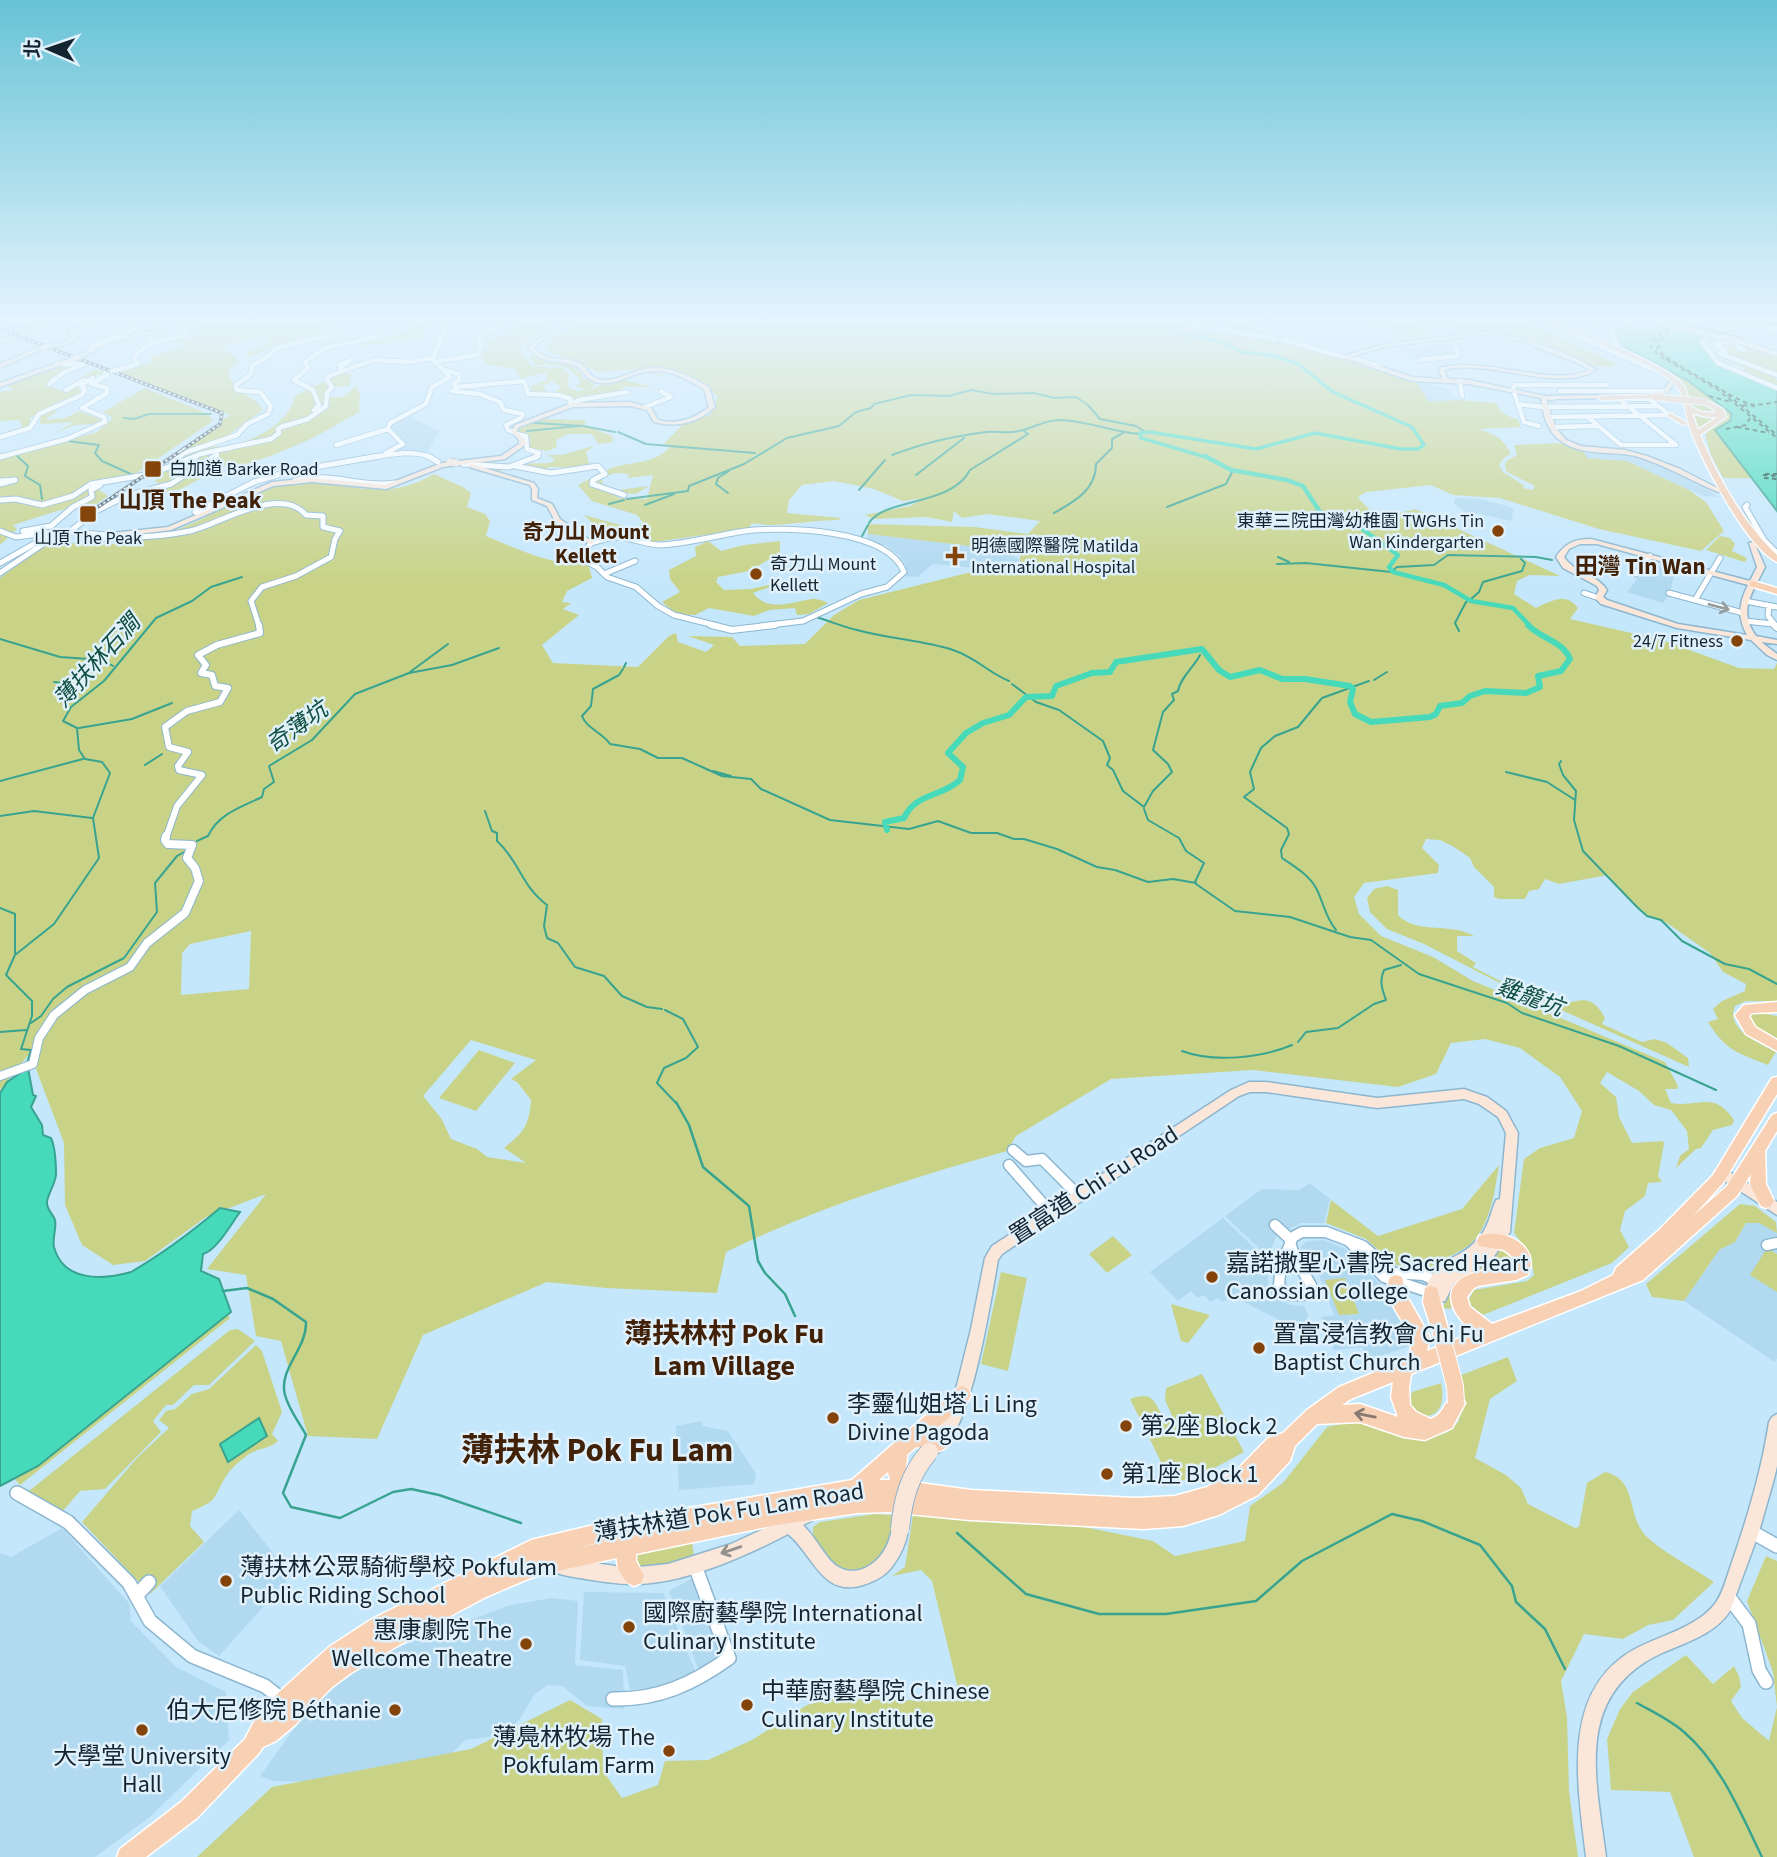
<svg xmlns="http://www.w3.org/2000/svg" width="1777" height="1857" font-family="'Source Sans 3','Noto Sans TC',sans-serif">
<style>
.built{fill:#b1d9f0}
.green{fill:#c8d387;fill-rule:evenodd}
.water{fill:#47daba;stroke:#38a490;stroke-width:2}
.lines{fill:none;stroke-linecap:round;stroke-linejoin:round}
.stream-far1{stroke:#38a490;stroke-width:2}
.stream{stroke:#38a490;stroke-width:2.5}
.canal-far2{stroke:#47daba;stroke-width:3.5}
.canal-far1{stroke:#47daba;stroke-width:4.5}
.canal{stroke:#47daba;stroke-width:6}
.ferry{stroke:#104e40;stroke-width:2;stroke-dasharray:4.5 3.5;stroke-linecap:butt}
.street-far5-casing{stroke:#8cb6cf;stroke-width:6}
.street-far4-casing{stroke:#8cb6cf;stroke-width:7}
.street-far3-casing{stroke:#8cb6cf;stroke-width:8}
.street-far2-casing{stroke:#8cb6cf;stroke-width:10}
.street-far1-casing{stroke:#8cb6cf;stroke-width:13}
.street-casing{stroke:#8cb6cf;stroke-width:16}
.secondary-casing{stroke:#8cb6cf;stroke-width:3}
.primary-casing{stroke:#fff;stroke-width:3}
.highway-casing{stroke:#fff;stroke-width:3}
.street-far5{stroke:#fff;stroke-width:4.5}
.street-far4{stroke:#fff;stroke-width:5}
.street-far3{stroke:#fff;stroke-width:6}
.street-far2{stroke:#fff;stroke-width:8}
.street-far1{stroke:#fff;stroke-width:10}
.street{stroke:#fff;stroke-width:13}
.secondary{fill:#fbe7da;fill-rule:evenodd}
.primary{fill:#f8d0b4;fill-rule:evenodd}
.highway{fill:#f3b082;fill-rule:evenodd}
.rail-casing{stroke:#445865;stroke-width:3.5}
.rail{stroke:#e0f1fc;stroke-width:2;stroke-dasharray:2.5;stroke-linecap:butt}
.street-bridge-casing{stroke:#8cb6cf;stroke-width:6;stroke-linecap:butt}
.secondary-bridge-far2-casing{stroke:#8cb6cf;stroke-width:7;stroke-linecap:butt}
.secondary-bridge-far1-casing{stroke:#8cb6cf;stroke-width:9;stroke-linecap:butt}
.secondary-bridge-casing{stroke:#8cb6cf;stroke-width:20;stroke-linecap:butt}
.primary-bridge-far1-casing{stroke:#fff;stroke-width:8;stroke-linecap:butt}
.primary-bridge-casing{stroke:#fff;stroke-width:18;stroke-linecap:butt}
.street-bridge{stroke:#fff;stroke-width:4.5}
.secondary-bridge-far2{stroke:#fbe7da;stroke-width:5}
.secondary-bridge-far1{stroke:#fbe7da;stroke-width:7}
.secondary-bridge{stroke:#fbe7da;stroke-width:18}
.primary-bridge-far1{stroke:#f8d0b4;stroke-width:6}
.primary-bridge{stroke:#f8d0b4;stroke-width:16}
.oneway{stroke:#969da1}
.oneway2{stroke:#867a72}
.oneway3{stroke:#94908d}
.poi-dot{fill:#834309;stroke:#e0f1fc;stroke-width:2.5}
.labels{text-anchor:middle;dominant-baseline:central;stroke-width:5;stroke-linejoin:round;paint-order:stroke}
.far-poi-label{font-size:18px;fill:#15252f;stroke:#e0f1fc;text-anchor:start}
.far-quarter-label{font-size:21px;font-weight:bold;fill:#412209;stroke:#e0f1fc}
.far-district-label{font-size:23px;font-weight:bold;fill:#412209;stroke:#e0f1fc}
.water-label{font-size:23px;font-style:italic;fill:#104e40;stroke:#e0f1fc}
.near-street-label{font-size:24px;fill:#15252f;stroke:#e0f1fc}
.near-poi-label{font-size:24px;fill:#15252f;stroke:#e0f1fc;text-anchor:start}
.near-quarter-label{font-size:28px;font-weight:bold;fill:#412209;stroke:#e0f1fc}
.near-district-label{font-size:33px;font-weight:bold;fill:#412209;stroke:#e0f1fc}
</style>
<rect width="100%" height="100%" fill="#c5e7fc"/>
<path class="built" d="M1447 344 1456 354 1420 359 1402 350Z
M1418 381 1451 390V395L1458 400 1429 402 1415 384Z
M410 417 440 431 426 453H388L406 444 390 427 399 420Z
M1583 450 1635 456 1701 485 1718 497 1704 496 1689 490 1627 461 1587 458Z
M1455 498 1481 499 1514 508 1511 521 1475 513 1467 514 1454 503Z
M868 534 1004 550 1020 560 998 570 933 564 917 577 904 576 906 566 899 555 885 545 867 543Z
M1649 563 1675 570 1670 593 1663 603 1627 592Z
M1310 1183 1330 1199 1324 1223H1301L1283 1232 1276 1237 1268 1257 1225 1216 1262 1189 1299 1190Z
M1223 1218 1267 1260 1268 1283 1273 1294 1290 1305 1304 1306 1308 1316 1305 1321 1308 1328 1303 1332 1226 1293 1227 1300 1222 1302 1217 1298 1210 1302 1204 1295 1197 1298 1191 1291 1178 1301 1150 1272Z
M1746 1223H1759L1777 1233V1358L1775 1362 1684 1301 1719 1250 1735 1242Z
M1324 1240 1344 1248 1385 1289 1410 1332V1346L1368 1360 1362 1347 1334 1350 1321 1317 1334 1315 1317 1270 1306 1263 1300 1251 1302 1245 1308 1241Z
M702 1421 703 1426 728 1431 756 1474 754 1484 679 1490 676 1426Z
M239 1510 291 1576 219 1656 198 1641 160 1586Z
M62 1528 129 1603 131 1621 176 1667 226 1692 229 1740 150 1817 95 1857H0V1553L11 1557Z
M693 1578 721 1654 699 1671 669 1591Z
M584 1592 663 1593 696 1673 662 1687 630 1690 625 1666 580 1660Z
M551 1598 578 1601 575 1665 623 1670 624 1709 587 1706 562 1686 548 1685 535 1694 519 1720 503 1735 465 1740 452 1753 317 1782 274 1781 260 1776 308 1709 335 1683 394 1649 507 1606Z"/>
<path class="green" d="M326 323 329 327 323 329 324 335 272 347 248 358 245 353 271 343 264 337 222 346 239 361 228 372C233 392 253 394 263 410L227 436 180 451 230 415 119 372 152 362 149 357 187 345 172 341 200 334 197 324Z
M417 323H433L426 324 422 339 357 346V343C381 337 397 339 417 323Z
M516 323H554L549 330 534 335 519 348 531 366 561 368 569 373 568 387 578 392 584 389 575 386 581 382C570 363 555 365 535 365L529 356 533 355C550 366 575 357 584 379L596 382 590 390C613 379 642 363 666 377L646 372 626 379 625 380 654 387H624L622 390 628 394 609 393 577 401 554 392 561 387 552 381 542 386 549 394 532 392 530 386 547 380 546 373 520 378 515 369 488 365 480 356 488 349 485 339 509 334Z
M576 323H1186L1230 329 1228 324 1248 323 1275 338 1270 341 1273 343 1282 341 1414 380 1429 402 1458 400 1496 403C1500 412 1508 418 1518 419L1521 427 1479 429C1499 436 1502 438 1511 454L1504 458 1499 465 1503 472 1525 486 1522 488 1533 490 1535 486 1507 472 1505 466 1506 461 1517 455 1514 445 1562 443 1583 451 1587 458 1627 461 1689 490 1706 502 1724 531 1701 551 1599 529 1500 498 1453 495 1431 485 1366 492 1358 497C1377 522 1388 516 1415 509L1560 576 1530 575 1517 581 1514 594 1536 608C1551 601 1566 592 1578 608L1570 619 1662 640 1739 668 1774 669 1777 663V1001H1746L1735 1006C1725 1030 1760 1043 1776 1052L1768 1065C1738 1053 1726 1051 1708 1022L1718 1019 1713 1009 1722 1001 1745 991 1746 984 1723 972 1710 953 1667 923 1650 917 1633 903 1608 875 1559 884 1545 879 1539 889 1529 891 1525 899H1499L1494 897V887L1474 867 1470 858 1454 847 1440 840 1426 839 1422 848 1439 865 1438 873 1364 883 1354 897 1359 914 1381 936 1433 957 1473 981 1665 1062 1678 1086 1677 1089H1665L1671 1103C1698 1108 1714 1090 1734 1120L1732 1125 1713 1130 1701 1148 1696 1149 1676 1168 1680 1156 1689 1149 1687 1131 1671 1110 1654 1105 1639 1091 1607 1072 1600 1083 1616 1097 1619 1117 1632 1143 1663 1141 1664 1144 1658 1176 1662 1182 1648 1183 1645 1196 1625 1211 1620 1230 1629 1247 1612 1263 1483 1315 1471 1306 1469 1299 1474 1290 1527 1281 1534 1275 1530 1254 1514 1233 1524 1159 1540 1148 1574 1138 1582 1111 1560 1077 1520 1048 1485 1039 1451 1043 1436 1074 1398 1087 1253 1070 1111 1079 1016 1136 1007 1151C911 1178 816 1208 726 1252L717 1293 606 1288 547 1282 423 1335 377 1439 308 1436 281 1341 256 1336 246 1275 207 1269 266 1194 206 1217 145 1261 113 1265 82 1245 65 1205 64 1143 30 1053 0 1090V578L53 539C95 551 144 543 184 527 218 513 246 491 282 485 339 475 378 507 434 474L463 487 471 493 467 507 485 514 490 521 486 536C513 547 559 569 588 563L592 578 567 591 562 602 571 603 563 609 579 615 542 645 553 663 638 667 669 636 676 633 678 642 706 652 714 645 688 636 732 637 740 646 805 644 834 615 859 600 967 573 1018 572 1021 552 868 534V524L975 527 1028 534 1040 521 987 514 962 518 954 511 952 522 927 517 874 519 865 515 910 506 925 498 903 501 874 489 834 481 802 485 789 500 787 513 841 518 839 520C817 520 795 524 772 525 764 526 759 522 751 524L749 529 653 542 605 535 584 515 635 529 643 522 637 515 592 501 578 485C588 480 599 473 609 469 630 460 656 466 671 445L664 444 682 425 710 415 718 397 697 379 665 367 598 372 547 350 549 341ZM616 473 630 474 627 478 653 475 647 499 617 498 623 493 636 494 649 486 618 490 603 484 601 478ZM251 931 249 989 181 995 182 953 190 944ZM471 1040 536 1060 511 1079 517 1082 531 1100C529 1126 524 1132 504 1148L526 1163 487 1157 477 1149 451 1139 441 1118 423 1096Z
M1358 323H1535L1531 325 1619 365C1591 373 1569 353 1543 344 1515 335 1488 332 1458 329 1441 327 1434 323 1416 327L1428 332 1423 335 1426 340 1423 341 1382 326Z
M1720 338 1777 355V377L1773 378 1777 380V389L1738 372 1747 370 1721 357 1715 344Z
M1618 345 1687 380 1732 414 1730 421 1715 430 1752 478H1723L1711 455 1705 434 1708 432 1697 430 1691 414 1686 386 1666 370 1628 353Z
M55 365 67 366 69 369 50 386 61 391 93 370 111 371 83 380 78 386 81 391 78 394 30 418V425L10 434 9 431 22 427 20 420 0 421V392L13 390 18 393 8 386Z
M342 373 352 374 349 386 331 387 327 397H343L356 386 360 395 359 412 313 438 273 455 244 465H226L181 489 135 497 119 505 113 502 162 486 155 481C164 470 176 461 187 454 199 447 212 447 224 446 253 443 289 423 296 395Z
M145 388 208 414 213 421 135 474 114 478 95 487 108 496 92 507 79 506 57 511 13 525 17 529 0 545V460L97 432 113 418 103 412Z
M50 410 58 411 45 420 65 418 79 411 100 419 101 421 96 424 75 425 55 433 75 422 40 424 41 416Z
M540 419 586 420 584 425 612 436 613 442 598 444 592 434H568L556 440 557 447 548 451 529 448 530 439 516 431 518 427Z
M594 446 586 452 589 464 562 471V467H549L547 470C531 468 511 462 498 472L483 468 504 464 551 463 555 459 547 455H562Z
M1720 536 1730 538 1735 544 1732 551 1747 558 1745 562 1706 550Z
M708 541 721 551 744 545 780 541V553L749 571 718 577 716 582 724 590 751 589 787 581 753 593C768 613 792 602 812 599 817 598 823 601 828 603L809 614 797 615 795 608 769 610 754 616 709 608 695 615 677 614 662 602 680 592 670 579 669 570 696 556 695 547Z
M1387 886 1398 890V915C1417 935 1452 922 1474 936H1457V951L1476 963 1473 967C1500 982 1530 995 1559 1002 1570 1005 1581 997 1591 1002 1597 1005 1602 1012 1605 1018L1602 1024 1642 1042 1655 1039 1667 1043 1688 1058 1689 1067 1494 980 1424 944 1387 929 1370 912 1367 898 1374 889Z
M1754 1012 1777 1016V1043L1756 1032 1748 1017Z
M479 1050 515 1063 476 1111 439 1098Z
M1499 1165C1495 1190 1490 1229 1468 1246 1457 1254 1442 1259 1430 1267L1395 1265 1366 1239 1326 1223 1331 1200 1378 1236 1462 1209Z
M1740 1204 1755 1206 1776 1222 1777 1233 1759 1223H1746L1735 1242 1719 1250 1684 1301 1652 1297 1646 1284Z
M1113 1236 1132 1255 1107 1273 1089 1254Z
M1501 1243 1509 1249 1517 1263 1514 1268 1471 1273 1453 1290 1451 1309 1443 1308 1448 1287 1493 1257Z
M1767 1248 1777 1254V1292L1750 1275Z
M1001 1272 1027 1278 1008 1371 981 1364Z
M1345 1278 1359 1314 1339 1315 1325 1280Z
M1171 1304 1210 1315 1188 1343 1181 1341Z
M225 1312 230 1318 20 1485 15 1479Z
M238 1329 255 1341 209 1385H194L173 1405H166L153 1421 161 1432 105 1489 80 1491 62 1512 29 1491 230 1330Z
M256 1345 262 1351 282 1412 272 1434 278 1441C270 1449 258 1448 249 1454 241 1460 229 1470 225 1478 213 1499 217 1501 192 1511L190 1526 204 1542 150 1594 82 1522 137 1458 169 1428 159 1420 166 1411 175 1409 192 1394 209 1389Z
M1508 1357 1517 1381 1490 1399 1475 1458 1506 1475 1521 1488 1528 1504 1575 1528 1579 1527 1587 1483 1605 1472C1638 1479 1626 1515 1646 1536 1661 1551 1695 1569 1714 1582L1673 1620 1648 1625 1623 1639 1584 1634 1561 1681 1567 1717 1569 1791 1578 1857H197L272 1787 471 1749 570 1700 602 1719 603 1771 622 1798 658 1785 665 1761 708 1760 752 1740 807 1705 830 1699 961 1701 932 1581 921 1570 892 1576 905 1567 913 1515 1065 1523 1153 1541 1175 1556 1245 1541 1250 1506 1283 1483 1327 1427 1364 1419 1411 1437 1431 1438 1448 1432 1458 1422 1463 1406 1459 1376Z
M1202 1374 1244 1452 1209 1471 1164 1487 1157 1471 1164 1468 1130 1399C1155 1390 1154 1403 1165 1421L1173 1418 1165 1400 1166 1388Z
M1441 1383C1445 1401 1441 1420 1418 1415L1408 1404 1412 1392Z
M875 1514 892 1515C900 1533 883 1563 866 1570 858 1573 847 1572 838 1572 827 1559 811 1545 813 1527L820 1522Z
M692 1541 694 1558 660 1568 637 1569 632 1554Z
M1766 1556 1777 1561V1857H1694L1670 1792 1611 1790 1607 1739 1620 1709 1633 1692 1686 1655 1713 1684 1734 1666 1739 1676 1741 1687 1731 1701 1742 1718 1769 1741 1777 1707 1773 1672 1747 1601Z"/>
<path class="water" d="M1629 323H1777V328L1767 326 1706 331 1701 342 1717 364 1777 389V511L1715 430 1730 421 1732 414 1687 380 1623 346 1617 331Z
M28 1068 33 1095 36 1096 31 1107 42 1125 43 1135 51 1138C55 1147 56 1165 56 1175 55 1184 49 1192 47 1201 46 1210 53 1213 55 1220 57 1228 52 1238 54 1247 63 1282 103 1280 131 1272 162 1254 194 1230 220 1208L240 1212C231 1224 217 1250 203 1254L201 1271 219 1279 231 1312 38 1466 0 1486V1093L7 1082Z
M259 1418 267 1436 228 1462 220 1444Z"/>
<g class="lines">
<path class="stream-far1" d="M47 326H51
M70 327H80
M0 329 35 326
M124 418 134 419 149 414H211
M535 423 583 426 615 432
M527 431 578 426
M618 432 646 444 755 453
M67 441 99 445 95 453 102 461 133 475
M16 455 28 466 25 476 40 485 42 499
M892 455C927 442 950 437 986 432 997 431 1009 434 1019 431 1033 428 1045 420 1060 420 1088 421 1113 432 1140 434
M916 475 964 438
M859 490 885 460
M728 493 716 484 718 478 729 471
M627 499 688 491 689 486 744 464 787 438 839 426 856 412 871 408 874 404 911 395 949 396 971 390 993 394 1034 393 1054 398 1076 397 1088 405 1100 419 1136 426 1145 432
M609 504 624 500
M645 505 674 494
M1167 507 1226 484 1233 470
M1054 513C1074 502 1096 490 1096 464L1112 448V439L1123 433
M869 523C884 498 952 506 970 470L1028 434 1024 431
M862 536 868 525
M1278 557 1289 562
M1277 564 1306 563 1391 572 1397 567 1434 565 1448 555 1536 557 1552 560
M1471 599 1479 592 1483 582 1522 571 1525 563 1521 559
M816 617C830 621 843 627 857 630 889 639 922 640 953 650 977 658 987 672 1009 681
M1459 631 1455 623 1466 602 1470 600
M0 639 60 657 103 660 113 666
M624 667 626 663
M623 669 619 675 593 689 591 706 582 716C586 728 603 733 610 744L640 749 658 758H682L722 776 751 779 761 789 830 820 909 829 938 821 971 833H997L1014 839H1024L1057 849 1097 867 1115 870 1148 882 1173 879 1196 883
M410 672 448 644
M1374 680 1387 672
M54 682 72 684
M1012 684 1036 702 1059 710 1103 741 1110 758 1107 765 1113 770 1123 791 1144 807 1153 791 1172 772 1168 764 1153 750 1163 712 1174 700 1172 694 1178 691C1180 678 1194 667 1200 655
M79 728 132 719 172 703
M1561 761 1559 764 1563 775 1576 791 1574 820 1583 851 1637 907 1647 916 1661 920 1682 941 1725 964 1749 969 1777 984
M145 765 162 754
M713 771 731 776
M1506 772 1547 782 1575 800
M0 781 83 759
M1144 809 1148 820 1179 838 1186 851 1204 863 1195 882
M485 811 492 831 497 833V841C520 862 522 887 547 905L544 926 547 938 558 943 575 967 604 976 622 996 647 1007 662 1009
M0 816 34 811 92 818
M197 841 208 836C218 814 241 807 262 797L264 789 274 782 269 766 312 740 355 694 409 673 452 665 499 648
M1196 884 1235 911 1290 917 1350 937 1371 940 1419 974 1507 1003 1522 1013 1619 1046 1716 1090
M0 908 15 914V953
M1336 930C1325 917 1324 903 1316 888 1309 875 1294 866 1282 858L1281 850 1289 834 1287 828 1244 797 1254 789 1250 772 1261 748 1275 736 1298 727 1322 698 1369 681
M665 1010 683 1019 698 1047 686 1058 664 1068 657 1083 677 1104
M31 1023 41 1016 53 999 67 987 124 958 157 912 155 883 177 856 186 851
M0 1032 26 1030
M1298 1042 1306 1032 1338 1028 1374 1004 1386 1000C1382 989 1379 981 1384 970L1401 965
M1182 1051C1214 1063 1261 1058 1292 1045
M27 1063 31 1050 21 1049 32 1016V1001L6 975 15 955 54 924 99 858 93 818 110 773 102 762 85 759 79 750 77 728 63 721 71 707 104 681 156 618 192 601 211 587 242 577"/>
<path class="stream" d="M676 1102 689 1125 703 1167 749 1206 758 1261 765 1273 785 1294 795 1316
M223 1291 247 1288 273 1299 306 1322C307 1349 278 1369 285 1395 289 1410 299 1422 306 1435L283 1493 291 1507 340 1518 393 1492 411 1489 439 1495 521 1523
M957 1533 1026 1594 1099 1614H1166L1256 1601 1302 1561 1392 1514 1422 1521 1480 1545 1512 1586 1516 1602 1545 1629 1565 1669
M1637 1703C1653 1712 1670 1720 1684 1732 1721 1764 1741 1814 1762 1857"/>
<path class="canal-far2" d="M1157 323 1167 330 1222 342 1242 352 1275 356 1298 364 1333 392 1412 427 1424 445 1418 449H1401L1315 433 1256 449 1150 432 1140 433 1141 438 1209 458"/>
<path class="canal-far1" d="M1205 456 1231 470 1287 480 1303 486 1320 512 1354 523 1398 555 1389 567 1393 572 1444 585 1471 601 1513 608 1530 626"/>
<path class="canal" d="M887 830 885 822 904 818C915 793 942 797 960 780L963 767 948 753 966 733 983 723 1009 715 1026 697 1052 696 1056 686 1092 673 1110 672 1116 662 1202 649 1219 670 1230 677 1260 670 1282 679H1305L1350 686 1353 689 1350 702 1355 714 1371 722 1430 717 1436 714 1440 706 1462 703 1470 696 1485 691 1526 693 1540 687 1538 676 1561 671 1570 659C1563 641 1541 639 1528 625"/>
<path class="ferry" d="M1667 327 1653 339 1651 347 1658 355 1717 389 1777 438
M1670 328 1662 333 1656 342 1657 349 1665 358 1722 390 1777 435
M1676 328 1664 335 1659 344C1660 347 1661 352 1663 354 1669 361 1741 402 1749 404 1758 406 1768 403 1777 402
M1709 396 1731 402
M1743 405 1755 406
M1737 427 1769 433
M1726 429 1746 425 1750 418
M1765 474H1777
M1763 475 1777 476
M1764 478 1777 479"/>
<defs>
<path id="street-far5" d="M1183 323 1277 339
M1593 323 1598 325
M1564 327 1586 334
M1610 329 1615 344 1624 353
M1777 329C1751 326 1721 322 1702 342L1718 363 1777 388
M1577 336 1652 369
M1284 340 1344 357
M90 350 95 345 132 331 135 328 132 323
M1744 350 1737 347 1743 344 1729 341 1717 343 1721 345 1717 347 1726 352 1720 354 1777 375
M432 358C439 350 436 342 444 333L442 323
M1355 359 1379 366
M1420 360 1458 356 1456 347
M434 362 477 355 481 345 478 339 502 323
M339 365 350 360 340 368 342 369
M117 370 138 364 134 357 148 344 187 335
M445 370 459 374V380L454 384 457 387 452 391 480 394 500 402 504 410 523 414 521 418 506 425 508 430 514 432
M1460 381 1462 396
M49 384 63 373 84 364H56
M457 387 524 381 528 394 558 395 571 399 570 405 579 400 627 392
M66 390 84 380
M1560 391H1667
M1634 399H1649L1670 415
M1518 404 1544 407 1658 406
M645 407 671 397 661 391
M314 410 319 405 313 390 294 380 308 368 305 362 325 348 376 337 383 332V323
M1549 417 1670 415
M1588 417 1621 445H1676L1619 399
M1539 426 1524 422 1513 389 1515 385H1607
M1554 427 1598 426
M516 434 526 436 527 449 539 453 535 458
M0 437 30 428 39 414 82 395 85 390 81 385 93 378
M336 445 388 429
M386 453 403 444 388 429 390 423 426 404 432 387 450 377 432 358
M0 457 67 439 105 422 104 417 82 408 107 393V388L91 384 107 375 105 373
M178 458 184 453 237 435 247 424 268 414 271 406 260 392 237 390 236 385 251 374 253 365 269 356 276 348 337 334 332 323
M194 458 200 454 271 439 279 433 278 429 281 427 308 419 326 406 327 393 332 387 326 379 329 376 374 360 409 362 432 358
M212 458 217 455
M369 458C387 455 415 449 431 458"/>
<path id="street-far4" d="M428 456 438 462
M0 457 3 456
M172 463 180 456
M463 464 509 467 538 456
M515 466 551 473 598 466 605 474 593 480 592 484 624 495
M0 481 15 480 0 484
M295 481C329 471 361 488 395 483
M237 499 201 513 195 512 254 482 287 472 379 456
M0 500 16 499 42 505 73 496 91 484 151 474 196 456
M1747 505 1745 507 1764 540 1777 553
M0 531 16 537 62 531 105 535
M43 531H23L51 526 73 507 92 497 91 490 100 485
M69 532 96 511 126 496 171 484 215 456
M100 535 104 538C133 537 161 537 190 531 220 524 280 484 306 515L323 516V527L340 531 335 539 331 557 296 576 262 587 251 601 259 626
M0 563 48 536
M0 573 58 534
M604 574 635 561
M1636 574 1650 556
M1584 593 1599 598
M1669 593 1743 613
M1695 600 1720 558
M1745 601 1777 607
M1769 606 1768 616 1776 626
M1745 621 1773 624
M718 626 674 615 658 606 636 587 607 577 597 567 580 558 591 543C599 541 609 537 617 537 631 537 646 545 660 545 688 544 717 535 745 531 784 526 888 529 904 572L887 587 861 594 803 621 761 626"/>
<path id="street-far3" d="M711 625 732 630 775 625
M1774 625 1777 628
M166 838 177 806 202 775 179 770 178 766 188 752 169 747 165 727 187 711 220 702 228 688 215 686 212 675 201 673 206 665 198 655 217 645 260 633 259 625"/>
<path id="street-far2" d="M0 1076 33 1064 39 1038 54 1015 85 990 130 967 147 943 185 913 199 881 195 868 187 858 192 845 168 844 165 840 166 836"/>
<path id="street-far1" d="M1013 1150 1026 1161 1042 1159 1078 1195
M1009 1165 1051 1213
M1275 1225 1291 1240
M1349 1241 1384 1277 1432 1293
M1290 1243 1296 1260 1311 1285 1304 1295H1291L1283 1291 1279 1284 1281 1265 1293 1237 1302 1232H1326L1363 1246 1394 1273 1423 1275 1441 1283
M1767 1245 1777 1243"/>
<path id="street" d="M17 1493 68 1522 129 1583 150 1621 192 1656 265 1686 284 1701
M1752 1532 1777 1546
M136 1596 149 1582
M1728 1596 1749 1624 1759 1670 1766 1682
M613 1699C658 1700 693 1684 729 1658L694 1563"/>
<path id="secondary" d="M42 323H48L36 331 0 344V340L32 329Z
M90 323H97L72 333 77 338 69 344 50 348 47 346 66 342 72 338 67 331Z
M154 323H159L164 331 109 343 83 357 78 356 105 341 159 329Z
M174 323H181L189 326V332L193 331 190 323H194L198 332 184 335V328Z
M561 323H566C558 335 543 337 534 347 545 364 563 355 579 363 590 368 588 380 605 380 616 380 626 374 637 371 663 362 686 374 709 387L715 407C698 423 677 428 654 422L647 410 630 406 573 407 519 427 517 431 525 440V445L505 459 443 467 386 489 312 482 273 486 171 530 112 537 109 535 112 533 168 527 272 482 312 478 385 485 442 463 501 456 519 444V440L511 431 515 425 572 403 630 402 651 408 658 420C677 425 694 419 709 407L704 389C679 375 662 365 634 375 624 379 613 384 602 383 583 382 585 367 571 364 554 360 540 364 528 347 538 336 552 334 561 323Z
M1488 332C1519 338 1571 351 1596 370 1558 394 1489 358 1444 370L1448 379 1469 380 1545 396 1616 395 1617 396 1614 398 1555 399 1553 401 1547 399V403L1556 428 1566 440 1581 446 1625 450 1647 456 1680 469 1723 491 1718 492C1692 481 1667 466 1639 457 1615 450 1582 457 1561 441 1548 433 1542 413 1541 398L1469 384 1412 381 1341 357 1385 344ZM1488 334 1520 341 1580 364 1589 370C1551 388 1485 355 1439 368L1442 379 1413 377 1350 357 1385 347Z
M43 345 45 348 0 368V364Z
M73 357 75 360 0 387V383Z
M1669 382 1674 383 1667 393 1644 397 1641 395 1663 391Z
M471 464 534 483 538 489 537 498 552 504 560 519 594 543 589 544 555 521 547 506 532 500V489L530 485 469 467 468 466Z
M1591 539 1750 581 1757 567 1749 543 1754 542 1765 567C1753 592 1737 609 1756 636L1777 640V644L1761 642 1777 654V660L1767 655 1751 640 1677 628 1601 604 1595 598 1599 590 1597 586 1563 568 1556 557C1565 543 1575 539 1591 539ZM1580 544H1597L1748 585C1739 603 1737 617 1747 635L1678 624 1607 600 1603 597 1607 590C1597 574 1574 573 1564 557L1569 549Z
M1249 1082H1266L1377 1098 1464 1089 1487 1097 1506 1111 1518 1133 1510 1232 1493 1258 1454 1283 1445 1301 1440 1302 1434 1298 1431 1299 1426 1298 1424 1293C1438 1252 1454 1265 1477 1240 1488 1229 1490 1214 1496 1200L1500 1199 1506 1133 1498 1117 1479 1104 1464 1099 1377 1108 1266 1092H1250L1239 1096 1002 1254 998 1260C991 1297 971 1439 936 1454L931 1451 928 1446 942 1426 957 1385 971 1329 985 1258 992 1246 1231 1090Z
M1722 1167 1777 1202V1215L1717 1176 1716 1172 1717 1168Z
M1777 1414V1466L1774 1479 1758 1535 1730 1611C1715 1634 1687 1642 1662 1653 1573 1694 1596 1778 1606 1857H1586C1578 1786 1559 1690 1635 1649 1661 1635 1695 1628 1714 1605 1722 1595 1725 1583 1729 1571 1746 1522 1761 1474 1769 1422L1772 1417Z
M807 1506 813 1508 815 1514 813 1520 803 1525C814 1536 821 1549 830 1560 848 1580 873 1570 885 1549 890 1541 891 1532 894 1523L900 1521 906 1523C911 1535 901 1554 894 1564 887 1575 876 1581 863 1585 822 1598 813 1554 788 1534 746 1556 688 1582 640 1584 622 1585 604 1582 586 1579 575 1577 564 1576 554 1572L552 1566 554 1560 560 1558 629 1568 668 1564 731 1544 768 1527Z"/>
<path id="primary" d="M1562 326H1566C1592 337 1668 365 1683 385 1687 391 1688 399 1690 406L1701 412 1715 413V410L1703 403V401L1705 400 1723 409 1726 417 1700 435C1718 478 1743 523 1777 555V562C1746 547 1701 459 1689 425 1685 413 1685 395 1676 385 1658 365 1589 340 1562 328ZM1692 413 1707 417H1718L1698 430Z
M1656 395 1659 397 1658 398 1601 400 1598 398 1601 396Z
M1670 413 1687 423 1688 424 1683 425 1668 416V414Z
M1753 581 1777 588V594L1750 586V582Z
M1777 1002V1012L1752 1013 1749 1016 1755 1027 1777 1040V1051L1746 1034 1735 1015 1744 1005Z
M1777 1077V1094L1723 1183 1693 1216 1727 1186 1772 1115 1777 1113V1131L1765 1151 1766 1184 1774 1201 1771 1206 1766 1208 1761 1206 1750 1184 1751 1174 1737 1196 1643 1280 1411 1374 1409 1388 1410 1405 1416 1412 1431 1419C1446 1413 1443 1400 1456 1394L1462 1397 1465 1403 1452 1428 1425 1440 1404 1437 1360 1422 1317 1424 1295 1446 1290 1461 1258 1495 1219 1515 1183 1526 1144 1529 970 1520 888 1512 858 1513 776 1525 636 1554V1561L644 1576 641 1583 634 1586C624 1582 616 1569 617 1558L544 1574 528 1579 486 1597 439 1622 351 1673 331 1688 295 1725 276 1741 263 1747 259 1753 197 1818 146 1857H117L120 1849 181 1802 245 1739 257 1716 277 1694 329 1647 372 1619 531 1540 602 1523 852 1480 956 1389 962 1386 968 1389 971 1395 968 1401 933 1432 946 1436 949 1442 946 1448 940 1451 916 1447 907 1455 906 1472 913 1482 971 1490 1136 1498 1175 1496 1207 1487 1236 1471 1268 1438 1283 1433 1307 1410 1339 1387 1409 1358 1413 1338C1404 1322 1381 1297 1390 1277L1396 1275 1402 1277 1405 1293 1430 1337 1427 1351 1475 1332C1448 1314 1438 1282 1477 1272 1489 1269 1502 1268 1515 1266L1514 1258 1504 1250 1479 1246 1477 1241 1479 1236C1504 1227 1541 1246 1528 1275L1516 1280 1478 1286 1474 1288 1467 1297 1470 1307 1492 1324 1581 1291 1613 1275 1616 1268 1658 1231 1713 1175 1772 1078ZM1393 1382 1391 1397 1398 1417 1360 1404 1342 1405 1351 1399ZM888 1472 890 1480H879ZM620 1538 619 1539 571 1549Z
M1431 1286 1437 1288 1449 1333 1447 1339 1441 1341 1435 1339 1423 1302 1425 1288Z"/>
<path id="highway" d="M1544 323H1553L1568 331 1563 332Z"/>
</defs>
<use href="#street-far5" class="street-far5-casing"/>
<use href="#street-far4" class="street-far4-casing"/>
<use href="#street-far3" class="street-far3-casing"/>
<use href="#street-far2" class="street-far2-casing"/>
<use href="#street-far1" class="street-far1-casing"/>
<use href="#street" class="street-casing"/>
<use href="#secondary" class="secondary-casing"/>
<use href="#primary" class="primary-casing"/>
<use href="#highway" class="highway-casing"/>
<use href="#street-far5" class="street-far5"/>
<use href="#street-far4" class="street-far4"/>
<use href="#street-far3" class="street-far3"/>
<use href="#street-far2" class="street-far2"/>
<use href="#street-far1" class="street-far1"/>
<use href="#street" class="street"/>
<use href="#secondary" class="secondary"/>
<use href="#primary" class="primary"/>
<use href="#highway" class="highway"/>
<defs>
<path id="rail" d="M1676 323 1743 339
M0 329 222 413 220 424 178 453
M95 509 185 448"/>
</defs>
<use href="#rail" class="rail-casing"/>
<use href="#rail" class="rail"/>
<defs>
<path id="street-bridge" d="M112 371 117 370"/>
<path id="secondary-bridge-far2" d="M1660 323 1735 340 1776 354
M43 347 50 346
M73 359 81 356"/>
<path id="secondary-bridge-far1" d="M450 462 456 463"/>
<path id="secondary-bridge" d="M900 1529C903 1499 909 1475 929 1452"/>
<path id="primary-bridge-far1" d="M1655 397 1705 402"/>
<path id="primary-bridge" d="M1441 1333 1455 1386 1456 1403"/>
</defs>
<use href="#street-bridge" class="street-bridge-casing"/>
<use href="#secondary-bridge-far2" class="secondary-bridge-far2-casing"/>
<use href="#secondary-bridge-far1" class="secondary-bridge-far1-casing"/>
<use href="#secondary-bridge" class="secondary-bridge-casing"/>
<use href="#primary-bridge-far1" class="primary-bridge-far1-casing"/>
<use href="#primary-bridge" class="primary-bridge-casing"/>
<use href="#street-bridge" class="street-bridge"/>
<use href="#secondary-bridge-far2" class="secondary-bridge-far2"/>
<use href="#secondary-bridge-far1" class="secondary-bridge-far1"/>
<use href="#secondary-bridge" class="secondary-bridge"/>
<use href="#primary-bridge-far1" class="primary-bridge-far1"/>
<use href="#primary-bridge" class="primary-bridge"/>
</g>
<defs><path id="oneway-shaft" d="M-6 0H5M1.5-3L5.5 0L1.5 3" fill="none" stroke-width="1.6" stroke-linecap="round" stroke-linejoin="round" transform="scale(1.75)"/></defs>
<use class="oneway" href="#oneway-shaft" transform="translate(1719 607) rotate(15)"/>
<use class="oneway2" href="#oneway-shaft" transform="translate(1365 1415) rotate(-169)"/>
<use class="oneway3" href="#oneway-shaft" transform="translate(731 1550) rotate(161)"/>
<linearGradient id="sky" x2="0" y2="1"><stop stop-color="#67c3d6"/><stop offset="0.55" stop-color="#e5f4fe"/><stop offset="1" stop-color="#e5f4fe" stop-opacity="0"/></linearGradient>
<rect width="1777" height="583" fill="url(#sky)"/>
<g class="poi-dot">
<rect x="144" y="460" width="18" height="18" rx="3.5"/>
<rect x="79" y="505" width="18" height="18" rx="3.5"/>
<circle cx="1498" cy="531" r="7"/>
<path d="M951.5 545.5h7v7h7v7h-7v7h-7v-7h-7v-7h7z"/>
<circle cx="756" cy="574" r="7"/>
<circle cx="1737" cy="641" r="7"/>
<circle cx="1212" cy="1277" r="7"/>
<circle cx="1259" cy="1348" r="7"/>
<circle cx="833" cy="1418" r="7"/>
<circle cx="1126" cy="1426" r="7"/>
<circle cx="1107" cy="1474" r="7"/>
<circle cx="226" cy="1581" r="7"/>
<circle cx="629" cy="1627" r="7"/>
<circle cx="526" cy="1644" r="7"/>
<circle cx="747" cy="1705" r="7"/>
<circle cx="395" cy="1710" r="7"/>
<circle cx="142" cy="1730" r="7"/>
<circle cx="669" cy="1751" r="7"/>
</g>
<g class="labels">
<g class="far-poi-label">
<text x="169" y="469">白加道 Barker Road</text>
<text x="1484" y="521" text-anchor="end">東華三院田灣幼稚園 TWGHs Tin<tspan x="1484" dy="21">Wan Kindergarten</tspan></text>
<text x="88" y="538" text-anchor="middle">山頂 The Peak</text>
<text x="971" y="546">明德國際醫院 Matilda<tspan x="971" dy="21">International Hospital</tspan></text>
<text x="770" y="564">奇力山 Mount<tspan x="770" dy="21">Kellett</tspan></text>
<text x="1723" y="641" text-anchor="end">24/7 Fitness</text>
</g>
<g class="far-quarter-label">
<text x="586" y="532">奇力山 Mount<tspan x="586" dy="24">Kellett</tspan></text>
</g>
<g class="far-district-label">
<text x="190" y="500">山頂 The Peak</text>
<text x="1640" y="566">田灣 Tin Wan</text>
</g>
<g class="water-label">
<text transform="translate(97 661) rotate(-48)">薄扶林石澗</text>
<text transform="translate(297 727) rotate(-36)">奇薄坑</text>
<text transform="translate(1530 997) rotate(20)">雞籠坑</text>
</g>
<g class="near-street-label">
<text transform="translate(1094 1185) rotate(-33)">置富道 Chi Fu Road</text>
<text transform="translate(729 1512) rotate(-9)">薄扶林道 Pok Fu Lam Road</text>
</g>
<g class="near-poi-label">
<text x="1226" y="1263">嘉諾撒聖心書院 Sacred Heart<tspan x="1226" dy="28">Canossian College</tspan></text>
<text x="1273" y="1334">置富浸信教會 Chi Fu<tspan x="1273" dy="28">Baptist Church</tspan></text>
<text x="847" y="1404">李靈仙姐塔 Li Ling<tspan x="847" dy="28">Divine Pagoda</tspan></text>
<text x="1140" y="1426">第2座 Block 2</text>
<text x="1121" y="1474">第1座 Block 1</text>
<text x="240" y="1567">薄扶林公眾騎術學校 Pokfulam<tspan x="240" dy="28">Public Riding School</tspan></text>
<text x="643" y="1613">國際廚藝學院 International<tspan x="643" dy="28">Culinary Institute</tspan></text>
<text x="512" y="1630" text-anchor="end">惠康劇院 The<tspan x="512" dy="28">Wellcome Theatre</tspan></text>
<text x="761" y="1691">中華廚藝學院 Chinese<tspan x="761" dy="28">Culinary Institute</tspan></text>
<text x="381" y="1710" text-anchor="end">伯大尼修院 Béthanie</text>
<text x="655" y="1737" text-anchor="end">薄鳧林牧場 The<tspan x="655" dy="28">Pokfulam Farm</tspan></text>
<text x="142" y="1756" text-anchor="middle">大學堂 University<tspan x="142" dy="28">Hall</tspan></text>
</g>
<g class="near-quarter-label">
<text x="724" y="1334">薄扶林村 Pok Fu<tspan x="724" dy="32">Lam Village</tspan></text>
</g>
<g class="near-district-label">
<text x="597" y="1450">薄扶林 Pok Fu Lam</text>
</g>
</g>
<g transform="translate(49 49) rotate(272)" stroke="#e0f1fc" stroke-width="5" paint-order="stroke">
<path d="M0-5L12 26L0 18L-12 26Z" fill="#15252f"/>
<text y="-10" font-size="19" font-weight="bold" text-anchor="middle" fill="#15252f">北</text>
</g>
</svg>
